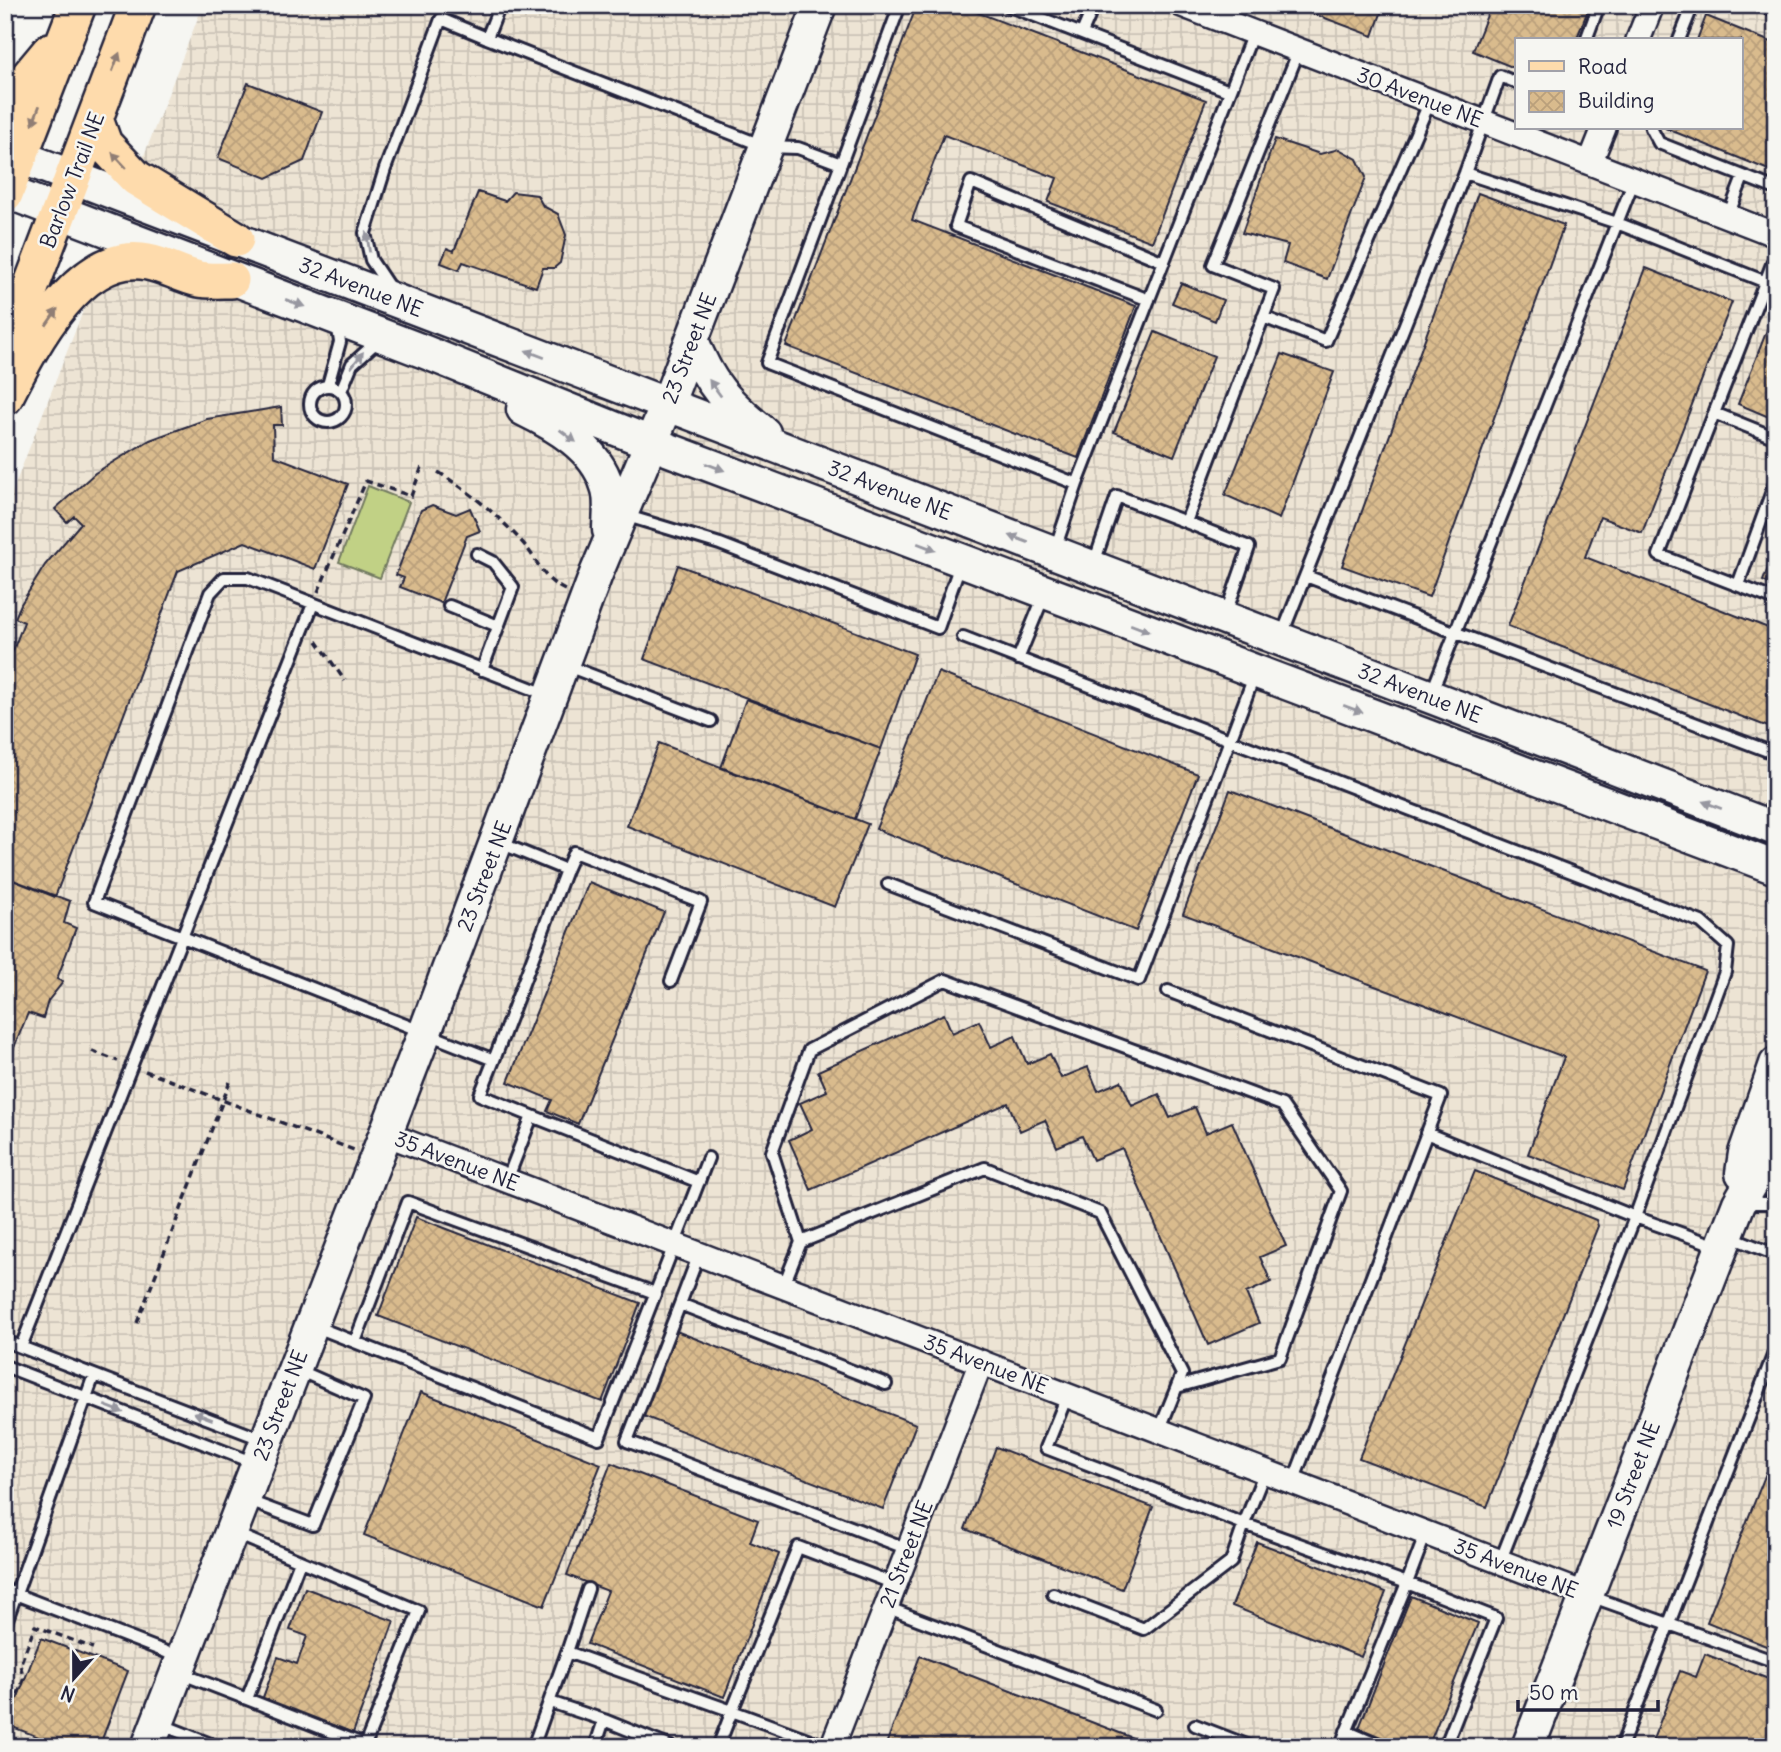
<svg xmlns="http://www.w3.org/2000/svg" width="1781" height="1752" font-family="Delius,sans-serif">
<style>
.industrial{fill:url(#industrial-grid);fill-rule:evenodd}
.park{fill:#c1d185;stroke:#727a60;stroke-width:2}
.building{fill:url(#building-cross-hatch);stroke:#22223b;stroke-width:2}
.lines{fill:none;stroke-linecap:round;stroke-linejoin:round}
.lane-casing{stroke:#22223b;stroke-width:16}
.street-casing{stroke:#22223b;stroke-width:28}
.secondary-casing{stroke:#22223b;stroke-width:37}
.primary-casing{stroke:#22223b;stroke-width:40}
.path{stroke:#22223b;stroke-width:3.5;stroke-dasharray:7 5;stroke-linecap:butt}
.lane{stroke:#f6f6f2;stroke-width:10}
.street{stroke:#f6f6f2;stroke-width:23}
.secondary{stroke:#f6f6f2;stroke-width:32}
.primary{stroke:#fedbac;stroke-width:35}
.oneway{fill:#907e74}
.oneway2{fill:#9797a0}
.labels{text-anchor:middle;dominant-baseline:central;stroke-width:5;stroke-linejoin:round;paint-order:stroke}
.street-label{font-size:21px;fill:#22223b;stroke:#f6f6f2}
</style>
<defs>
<pattern id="industrial-grid" width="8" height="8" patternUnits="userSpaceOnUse" patternTransform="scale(1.75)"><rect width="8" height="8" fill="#ede4d4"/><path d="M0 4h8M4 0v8" fill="none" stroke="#cbc3b7"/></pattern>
<pattern id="building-cross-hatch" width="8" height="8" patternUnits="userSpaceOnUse" patternTransform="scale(1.75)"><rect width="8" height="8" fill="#d9bb8d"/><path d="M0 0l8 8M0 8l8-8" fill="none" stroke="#baa07b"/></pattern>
</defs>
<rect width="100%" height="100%" fill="#f6f6f2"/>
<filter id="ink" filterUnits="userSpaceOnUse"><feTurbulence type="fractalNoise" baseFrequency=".0143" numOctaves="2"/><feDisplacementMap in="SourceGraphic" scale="14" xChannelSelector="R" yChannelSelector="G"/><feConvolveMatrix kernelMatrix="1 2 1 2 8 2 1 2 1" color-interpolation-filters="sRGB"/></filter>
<g filter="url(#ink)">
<path class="industrial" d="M203 5H1776V1747H5V510ZM1517 40H1741V128H1517Z"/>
<path class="park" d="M368 486 409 502 380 578 339 562Z"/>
<path class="building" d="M917 5H958L1206 100 1152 242 1048 202 1057 178 944 135 912 220 1136 306 1078 458 786 346Z
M1290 5H1384L1373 36Z
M1491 5H1590L1576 40H1517V69L1473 51Z
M1706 16 1776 44V173L1665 128H1741V40H1697Z
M248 83 322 112 304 161 267 178 218 158Z
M1275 139 1320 154 1339 149 1357 159 1366 177 1327 279 1283 263 1288 245 1242 233Z
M478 192 505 201 513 192 537 195 543 206 558 214 566 235 560 263 554 268H543L536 287 463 262 459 270 441 263 447 248 454 251Z
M1478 193 1564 225 1429 597 1342 566Z
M1646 268 1732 302 1642 533 1600 517 1585 557 1776 631V730L1508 626Z
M1181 283 1223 300 1215 321 1172 303Z
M1771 320 1776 321V420L1738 404Z
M1155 332 1214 356 1174 456 1114 432Z
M1282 354 1334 372 1279 519 1225 495Z
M281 407 282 425H273L274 456 348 484 315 569 245 542 178 571 55 897 5 877V671L24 622 15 618 21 604 45 565 81 523 74 516 67 522 55 509 95 473 150 440 207 419Z
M432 505 456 514 470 508 480 531 467 536 441 603 400 587 404 578 396 575 421 510Z
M1776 547V587L1763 581Z
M678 565 915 654 881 749 644 659Z
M938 672 1198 774 1136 931 876 829Z
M746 699 881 749 855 819 721 768Z
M659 743 868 824 835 907 627 826Z
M1230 790 1705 971 1623 1190 1528 1154 1564 1057 1183 914Z
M5 877 70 901 64 923 76 928 57 979 63 982 48 1001 43 1018 28 1013 5 1070Z
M589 882 664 912 578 1124 547 1111 552 1100 508 1082Z
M944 1014 952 1033 979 1021 991 1047 1015 1036 1027 1064 1050 1054 1061 1078 1088 1067 1098 1091 1121 1081 1132 1106 1159 1094 1170 1118 1195 1107 1206 1133 1232 1122 1286 1246 1260 1257 1271 1282 1246 1293 1259 1323 1208 1345 1122 1148 1093 1160 1082 1136 1057 1147 1045 1120 1020 1131 1008 1103 811 1190 789 1140 812 1129 800 1103 827 1091 818 1071Z
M1475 1171 1596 1220 1598 1226 1487 1507 1359 1458Z
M416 1217 640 1303 602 1402 378 1316Z
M676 1331 916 1424 883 1509 643 1416Z
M421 1392 601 1464 544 1606 364 1535Z
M996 1447 1153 1507 1122 1589 965 1529Z
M1776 1448V1650L1707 1622Z
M611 1463 758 1520 750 1542 779 1554 724 1697 587 1644 608 1591 567 1575Z
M1257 1542 1386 1592 1361 1657 1232 1606Z
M305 1588 394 1621 353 1733 262 1700 278 1657 297 1664 307 1636 290 1630Z
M1411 1596 1478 1623 1428 1747H1405L1359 1728Z
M41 1638 128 1671 99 1747H65L7 1725Z
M1705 1654 1776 1682V1747H1650L1680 1671 1696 1677Z
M920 1656 1156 1747H885Z"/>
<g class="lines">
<defs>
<path id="lane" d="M500 5 487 38 766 147 798 148 841 164
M900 5 767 363 1077 484
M1007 5 1229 91
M1760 5 1776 12
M1082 33 1094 5
M1586 40 1599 5
M1679 40 1693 5
M1651 128 1659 143 1776 189
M1465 173 1617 223 1776 286
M1728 216 1743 177
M1776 254 1659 555 1776 600
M391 290 371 260 365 233 385 169 441 19 487 38
M1149 300 956 226 971 182 1164 262
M1263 317 1326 341 1430 101
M328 385 340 342 337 323
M310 404a18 18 0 1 1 36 0a18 18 0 1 1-36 0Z
M341 391 352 364 380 339
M1714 413 1776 438
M624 515 720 544 938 628 961 562
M1186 522 1249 547 1225 616
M1055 549 1077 484 1253 33
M477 554 493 562 513 587 482 670
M1093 566 1117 496 1186 522 1274 289 1213 265 1299 50
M1306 576 1776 754
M1738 585 1776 480
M449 606 498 626
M963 637 1701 922 1728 946 1725 972 1635 1217 1720 1247
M1281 637 1465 173 1500 76 1517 83
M1018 659 1045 593
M565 665 711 721
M1431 694 1634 180
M566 870 574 852 701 902 671 981
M888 884 1139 980 1255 674
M1168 991 1441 1096 1293 1482
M494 1060 566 870 498 842
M532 1116 699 1182
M1426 1133 1635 1217 1500 1562
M507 1180 532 1116 480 1095 494 1060 94 902 210 593 224 578H248L548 695
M1745 1203H1776
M1729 1236 1776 1255
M801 1242 772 1152 809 1050 945 980 1282 1105 1341 1191 1280 1358 1177 1387
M699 1254 680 1304 886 1384
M783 1287 801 1242 985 1168 1100 1213 1182 1374 1159 1431
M680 1304 627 1441 908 1549
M314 1326 599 1438 708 1158
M5 1341 264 1440
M355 1342 408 1202 655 1293
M21 1347 313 604
M5 1366 254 1463
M1067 1396 1046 1448 1244 1524 1265 1471
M246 1500 313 1525 364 1399 296 1369
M5 1590 179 1657
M1053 1594 1144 1629 1231 1562 1244 1524 1407 1583 1426 1533
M1590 1596 1776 1662
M886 1607 1156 1710
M5 1625 94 1375
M567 1652 588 1589
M180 1673 365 1745 419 1611 234 1533
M247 1699 300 1561
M550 1702 604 1720
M160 1724 218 1747
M1195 1725 1252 1747
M1346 1731 1383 1747
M533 1747 567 1652 732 1711 718 1747
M595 1747 604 1720 671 1747
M829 1747 732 1711 798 1547 895 1584
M1340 1747 1407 1583 1496 1618 1445 1747
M1621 1747 1776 1348"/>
<path id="street" d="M1182 5 1776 235
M1638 40 1652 5
M1590 163 1604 128
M386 1134 1587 1595
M832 1747 981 1362"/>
<path id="secondary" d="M5 151 1776 829
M5 191 425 352 651 443 1776 868
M692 340C709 385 727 403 764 433
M523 409C556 425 596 448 607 486 612 499 609 516 609 530
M1742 1173 1745 1153 1776 1064
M148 1747 425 1032 596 574 667 405 820 5
M1528 1747 1739 1203 1763 1162 1776 1132"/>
<path id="primary" d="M5 105 50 51
M95 119 104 144 136 178 236 239
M5 194 78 5
M5 355 138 5
M5 397C30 348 79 248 148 262 165 265 181 275 199 279 209 281 221 280 231 280"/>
</defs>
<use href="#lane" class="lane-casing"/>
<use href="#street" class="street-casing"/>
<use href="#secondary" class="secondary-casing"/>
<use href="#primary" class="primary-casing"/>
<path class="path" d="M438 472C469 491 498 515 522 542 540 562 540 578 565 590
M318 592 366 481 411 496 423 464
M317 641 345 681
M92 1051 118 1061
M145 1071 354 1150
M137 1323 230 1082
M5 1729 24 1678 20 1665 35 1626 93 1648"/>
<use href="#lane" class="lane"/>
<use href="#street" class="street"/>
<use href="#secondary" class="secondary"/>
<use href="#primary" class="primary"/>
</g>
<defs><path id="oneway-solid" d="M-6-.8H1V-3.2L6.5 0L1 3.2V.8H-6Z" transform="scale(1.75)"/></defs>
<g class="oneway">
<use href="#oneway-solid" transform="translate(116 62) rotate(-69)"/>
<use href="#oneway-solid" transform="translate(36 115) rotate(111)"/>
<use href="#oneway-solid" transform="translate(119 160) rotate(-133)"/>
<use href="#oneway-solid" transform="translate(52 317) rotate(-55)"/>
</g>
<g class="oneway2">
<use href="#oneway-solid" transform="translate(368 242) rotate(-99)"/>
<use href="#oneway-solid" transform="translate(295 303) rotate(20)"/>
<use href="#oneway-solid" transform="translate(535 354) rotate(-159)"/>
<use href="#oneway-solid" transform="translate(357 360) rotate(-52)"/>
<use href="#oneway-solid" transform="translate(715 388) rotate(-126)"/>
<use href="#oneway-solid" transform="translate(568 436) rotate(37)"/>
<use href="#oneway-solid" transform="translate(715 467) rotate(21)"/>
<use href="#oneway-solid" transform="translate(1019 539) rotate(-159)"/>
<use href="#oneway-solid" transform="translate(927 547) rotate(21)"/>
<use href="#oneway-solid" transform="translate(1140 628) rotate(21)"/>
<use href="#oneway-solid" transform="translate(1353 709) rotate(21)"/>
<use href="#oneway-solid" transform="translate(1712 805) rotate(-159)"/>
<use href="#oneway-solid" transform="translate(114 1409) rotate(21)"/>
<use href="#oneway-solid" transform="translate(203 1416) rotate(-159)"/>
</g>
</g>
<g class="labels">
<g class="street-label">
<text transform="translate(1420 97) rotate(21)">30 Avenue NE</text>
<text transform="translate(72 180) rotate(-69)">Barlow Trail NE</text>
<text transform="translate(361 287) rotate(21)">32 Avenue NE</text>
<text transform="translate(689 348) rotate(-69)">23 Street NE</text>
<text transform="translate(890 490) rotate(21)">32 Avenue NE</text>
<text transform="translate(1420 693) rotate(21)">32 Avenue NE</text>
<text transform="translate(484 876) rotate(-69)">23 Street NE</text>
<text transform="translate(457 1161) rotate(21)">35 Avenue NE</text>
<text transform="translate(986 1364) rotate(21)">35 Avenue NE</text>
<text transform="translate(280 1405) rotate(-69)">23 Street NE</text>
<text transform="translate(1633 1475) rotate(-69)">19 Street NE</text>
<text transform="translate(906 1554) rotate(-69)">21 Street NE</text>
<text transform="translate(1516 1568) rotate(21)">35 Avenue NE</text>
</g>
</g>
<rect width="1781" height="1752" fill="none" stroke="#f6f6f2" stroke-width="28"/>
<rect x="14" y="14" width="1753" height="1724" fill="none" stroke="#22223b" stroke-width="2.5" filter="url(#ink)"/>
<rect x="1515" y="38" width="228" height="91" fill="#f6f6f2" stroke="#a1a1a9" stroke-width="2"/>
<rect x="1529" y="61" width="35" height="10" fill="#fedbac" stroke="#a1a1a9" stroke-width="2"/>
<text x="1578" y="74" font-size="21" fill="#22223b">Road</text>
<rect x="1529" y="91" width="35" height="21" fill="url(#building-cross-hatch)" stroke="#a1a1a9" stroke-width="2"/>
<text x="1578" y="108" font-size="21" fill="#22223b">Building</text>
<g transform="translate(74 1678) rotate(201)" stroke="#f6f6f2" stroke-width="5" paint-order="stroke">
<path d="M0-5L12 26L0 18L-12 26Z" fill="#22223b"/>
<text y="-10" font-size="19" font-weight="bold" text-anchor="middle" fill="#22223b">N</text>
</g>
<path d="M1518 1700v10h140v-10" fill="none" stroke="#22223b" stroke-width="3.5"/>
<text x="1529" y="1700" font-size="21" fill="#22223b" stroke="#f6f6f2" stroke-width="5" paint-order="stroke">50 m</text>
</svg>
